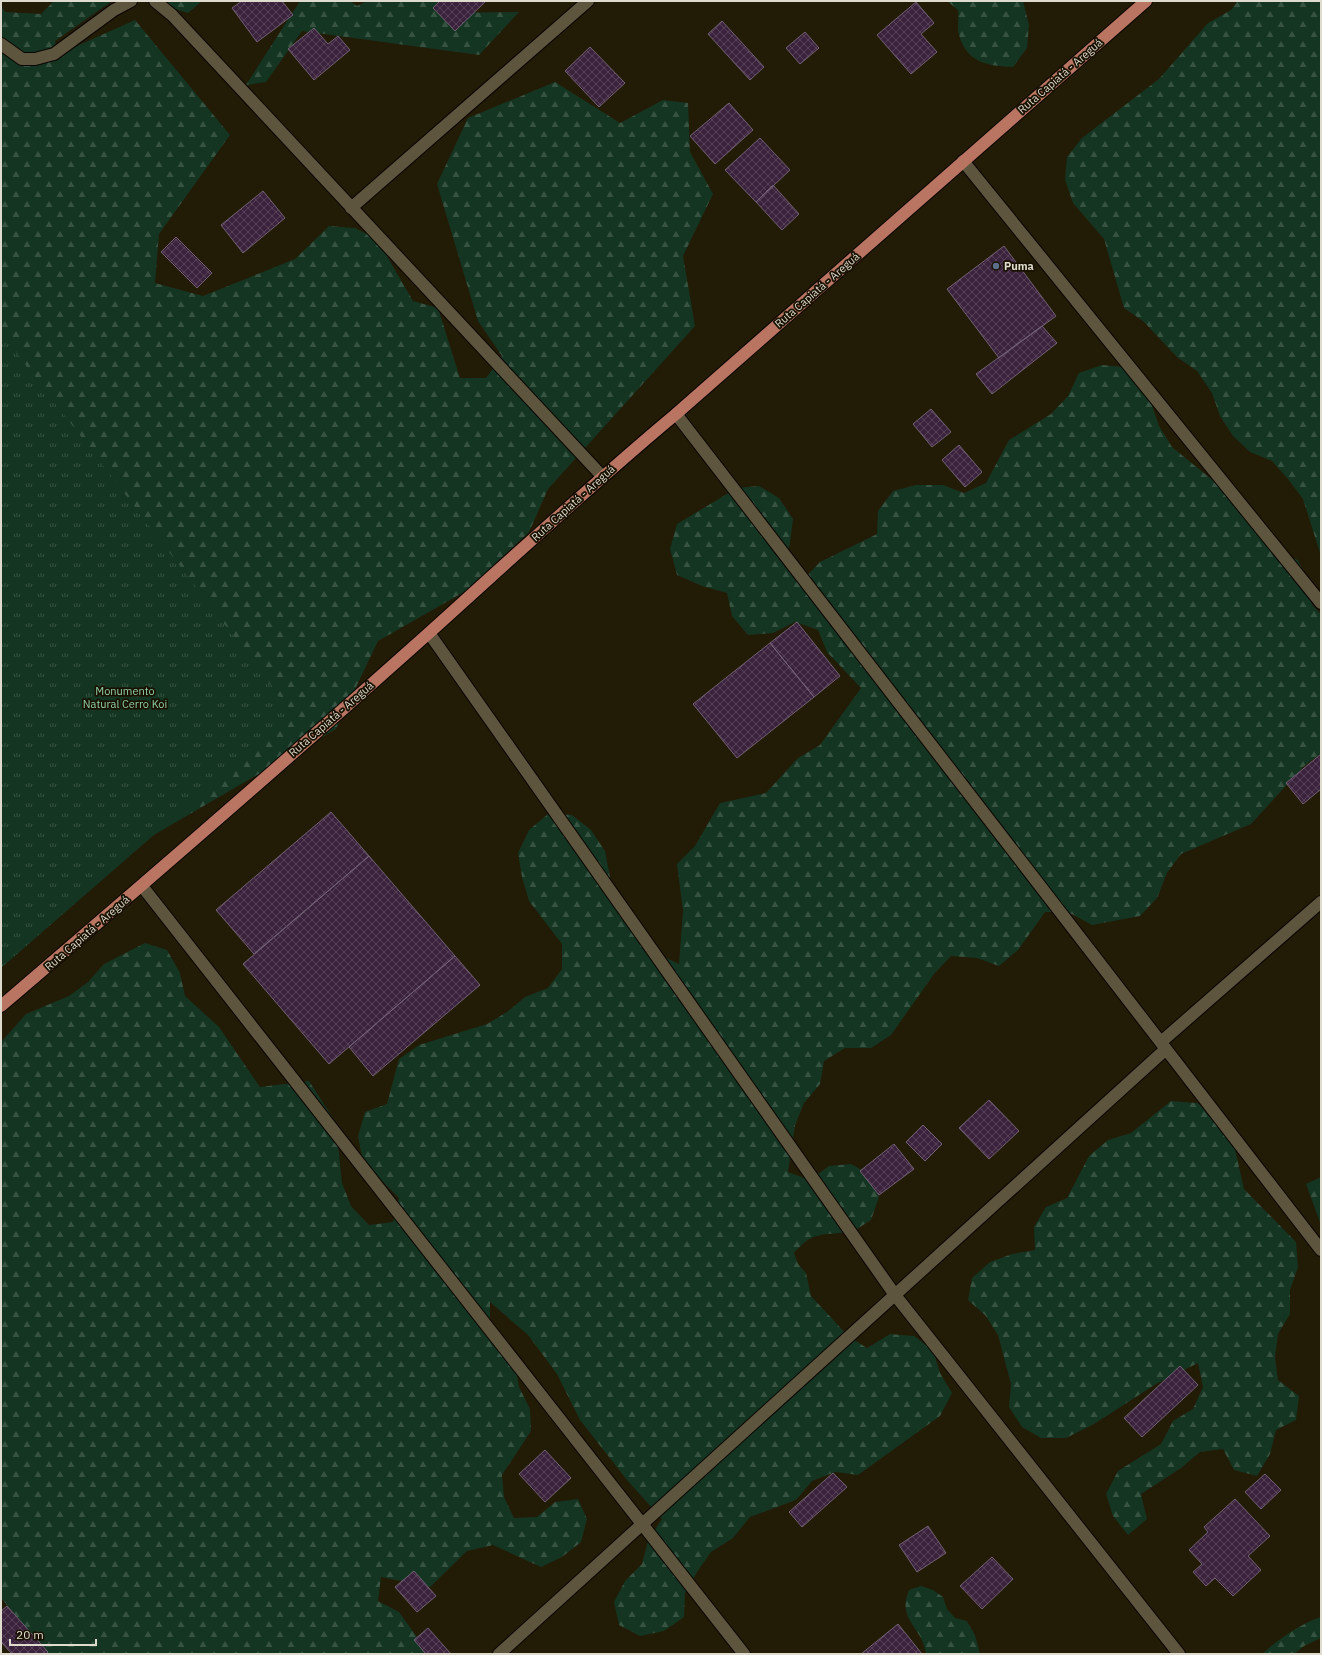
<svg xmlns="http://www.w3.org/2000/svg" width="1322" height="1655" font-family="'IBM Plex Sans',sans-serif">
<style>
.forest{fill:url(#forest-firs)}
.park{fill:url(#park-tufts)}
.building{fill:url(#building-cross-hatch);stroke:#736275}
.lines{fill:none;stroke-linecap:round;stroke-linejoin:round}
.minor-casing{stroke:#0b0500;stroke-width:14}
.major-casing{stroke:#0b0500;stroke-width:14}
.minor{stroke:#5d553e;stroke-width:12}
.major{stroke:#b97561;stroke-width:12}
.service-dot{fill:#5c6f8a;stroke:#181101;stroke-width:1.5}
.labels{text-anchor:middle;dominant-baseline:central;stroke-width:3.5;stroke-linejoin:round;paint-order:stroke}
.street-label{font-size:11px;fill:#dfdbce;stroke:#181101}
.poi-label{font-size:11px;font-weight:bold;fill:#dfdbce;stroke:#181101;text-anchor:start}
.park-label{font-size:11px;fill:#91d1a7;stroke:#181101}
</style>
<defs>
<pattern id="forest-firs" width="22" height="20" patternUnits="userSpaceOnUse"><rect width="22" height="20" fill="#143522"/><path d="M5 1l3.5 6h-7zM16 11l3.5 6h-7z" fill="#365241"/></pattern>
<pattern id="park-tufts" width="24" height="20" patternUnits="userSpaceOnUse"><rect width="24" height="20" fill="#143522"/><path d="M3 7l-1-3M5 7V3M7 7l1-3M15 17l-1-3M17 17v-4M19 17l1-3" fill="none" stroke="#365241"/></pattern>
<pattern id="building-cross-hatch" width="8" height="8" patternUnits="userSpaceOnUse"><rect width="8" height="8" fill="#3b233e"/><path d="M0 0l8 8M0 8l8-8" fill="none" stroke="#574259"/></pattern>
</defs>
<rect width="100%" height="100%" fill="#221b06"/>
<path class="forest" d="M54 1H112L55 41 59 54 135 20 230 135 159 234 155 283 203 296 295 259 329 226 355 228 377 239 413 301 438 308 460 378H486L502 356 478 321 437 184 468 118 555 82 620 123 663 100 688 103 690 152 713 194 683 256 695 326 548 489 529 532 464 592 378 641 336 729 104 864 1 959V5L5 12 41 14Z
M150 1H202L188 13Z
M300 1H350L357 6 367 1H437L442 13 519 12 479 55 302 31 266 82 246 85Z
M947 1H1023L1029 25 1027 48 1013 67C988 66 967 63 959 35 957 28 959 18 958 10Z
M1238 1H1321V556L1303 499 1288 479 1272 461 1250 452 1233 436 1220 416 1212 393 1197 371 1177 357 1143 321 1124 308 1104 239 1073 203 1065 180 1067 157 1082 138 1159 79 1208 23 1231 10Z
M1102 365 1124 367 1143 379 1159 426 1172 447 1227 492 1276 553 1298 560 1308 583 1312 605 1321 614V753L1303 767 1251 824 1181 854 1167 873 1157 898 1140 916 1092 925 1068 912H1045L1018 950 999 966 977 958 951 956 934 974 891 1035 871 1048H845L824 1061 820 1084 804 1103 795 1125 788 1172 810 1180 829 1166 851 1164 871 1175 879 1197 871 1220C864 1224 856 1231 848 1232 822 1236 814 1230 794 1253L798 1264 806 1273 811 1296 848 1336 867 1348 890 1334 914 1336 933 1350 940 1373 952 1393 940 1416 858 1475 835 1472 812 1481 796 1500 750 1517 733 1538 711 1552 697 1572 685 1593 684 1617 664 1631 640 1636 619 1625 614 1602 625 1581 642 1564 648 1541 662 1519 627 1480 580 1420 557 1374 528 1335 490 1302V1325L515 1364 519 1387 530 1409 531 1431 502 1475 504 1497 514 1518 537 1517 555 1502 578 1499 587 1519 581 1542 562 1557 541 1567 493 1545 467 1551 430 1587 381 1577 378 1601 399 1612 427 1651V1654H48L1 1598V1042L26 1014 69 996 88 982 104 964 145 943 167 950 180 973 185 996 219 1027 260 1087 309 1081 336 1123 342 1183 351 1206 369 1225 393 1222 399 1198 363 1162 358 1136 365 1112 387 1104 399 1059 419 1045 487 1024 507 1012 525 997 548 988 562 969V944L529 901 522 877 518 853 529 830 548 814 572 815 591 830 605 851 614 898 658 954 679 964 683 911 677 864 695 846 720 803 766 793 798 758 820 745 861 688 827 652 818 630 795 622 773 633 748 635 732 616 727 593 702 586 677 575 670 549 677 524 737 488 759 486 779 498 793 519 790 543 784 567 804 579 820 562 877 534 878 511 893 491 916 485H943L964 493 986 483 1009 440 1051 414 1068 396 1079 373Z
M1171 1101 1197 1103 1216 1118 1233 1140 1244 1189 1296 1242 1298 1267 1290 1290V1314L1278 1334 1275 1357 1278 1380 1299 1396 1296 1420 1276 1430 1270 1454 1257 1476 1234 1470 1223 1449 1200 1452 1181 1468 1141 1494 1147 1519 1128 1535 1113 1516 1106 1494 1118 1471 1161 1444 1173 1421 1193 1409 1203 1387 1198 1363 1156 1384 1094 1424 1066 1438H1041L1022 1427 1009 1407 1011 1384 998 1335 985 1315 968 1300 972 1278 990 1262 1012 1254 1035 1250 1034 1227 1046 1207 1067 1198 1089 1156 1108 1140 1131 1133Z
M1321 1177V1225L1306 1184Z
M921 1586 933 1590 943 1597 947 1609 955 1618 967 1621 975 1635 980 1654H926C923 1627 896 1620 909 1590Z
M1321 1617V1638L1304 1646 1294 1654H1262C1276 1641 1303 1622 1321 1617Z"/>
<path class="park" d="M1 332 293 714 1 968Z"/>
<path class="building" d="M242 1H282L293 15 257 42 232 8Z
M440 1H484L485 2 455 31 433 8Z
M916 2 934 23 921 34 937 52 911 74 877 35Z
M722 21 764 67 750 80 708 34Z
M314 28 328 44 338 36 350 50 314 80 288 49Z
M805 32 819 48 800 64 786 48Z
M590 47 625 83 599 107 565 71Z
M729 103 753 130 715 164 690 136Z
M760 138 790 170 756 202 725 170Z
M773 185 799 214 782 230 756 202Z
M263 191 285 218 243 253 221 225Z
M176 237 212 273 197 288 161 252Z
M1004 246 1056 316 999 358 947 289Z
M1042 326 1057 343 992 394 976 374Z
M931 409 951 432 932 447 913 424Z
M959 445 982 472 965 487 942 460Z
M797 622 840 676 814 697 770 643Z
M770 643 814 697 737 758 693 704Z
M1321 754V789L1303 804 1286 783Z
M331 812 369 856 254 954 216 910Z
M369 856 455 956 329 1064 243 964Z
M455 956 480 985 373 1076 349 1047Z
M989 1100 1019 1131 989 1159 959 1128Z
M923 1125 942 1144 925 1161 906 1142Z
M894 1144 914 1169 879 1195 860 1171Z
M1180 1366 1198 1385 1142 1437 1124 1418Z
M545 1450 571 1478 545 1502 519 1474Z
M833 1473 847 1487 802 1527 789 1512Z
M1265 1474 1281 1490 1261 1509 1245 1492Z
M1235 1499 1270 1536 1248 1556 1261 1570 1233 1596 1215 1578 1206 1586 1193 1572 1202 1564 1189 1550 1208 1532 1204 1527Z
M928 1526 946 1553 917 1572 899 1545Z
M992 1557 1013 1579 982 1609 960 1586Z
M414 1571 436 1596 417 1612 395 1587Z
M7 1606 48 1652 46 1654H12L1 1642V1611Z
M898 1624 922 1654H861Z
M428 1628 451 1654H426L414 1640Z"/>
<g class="lines">
<defs>
<path id="minor" d="M155 1 172 15 602 476
M1 44 22 59H35L54 54 114 10 131 1
M963 161 1321 603
M351 208 588 1
M676 414 1321 1250
M429 633 895 1295 1179 1654
M142 886 744 1654
M1161 1042 1321 902
M499 1654 1166 1049"/>
<path id="major" d="M1 1006C145 883 288 759 430 632 511 559 592 484 676 414L1146 1"/>
</defs>
<use href="#minor" class="minor-casing"/>
<use href="#major" class="major-casing"/>
<use href="#minor" class="minor"/>
<use href="#major" class="major"/>
</g>
<circle class="service-dot" cx="996" cy="266" r="4"/>
<g class="labels">
<g class="street-label">
<text transform="translate(1060 76) rotate(-41)">Ruta Capiatá - Areguá</text>
<text transform="translate(817 290) rotate(-41)">Ruta Capiatá - Areguá</text>
<text transform="translate(573 503) rotate(-42)">Ruta Capiatá - Areguá</text>
<text transform="translate(331 719) rotate(-41)">Ruta Capiatá - Areguá</text>
<text transform="translate(87 933) rotate(-41)">Ruta Capiatá - Areguá</text>
</g>
<g class="poi-label">
<text x="1004" y="266">Puma</text>
</g>
<g class="park-label">
<text x="125" y="691">Monumento<tspan x="125" dy="13">Natural Cerro Koi</tspan></text>
</g>
</g>
<rect width="1322" height="1655" fill="none" stroke="#dfdbce" stroke-width="4"/>
<path d="M10 1639v6h86v-6" fill="none" stroke="#dfdbce" stroke-width="2"/>
<text x="16" y="1639" font-size="12" fill="#dfdbce" stroke="#181101" stroke-width="3" paint-order="stroke">20 m</text>
</svg>
